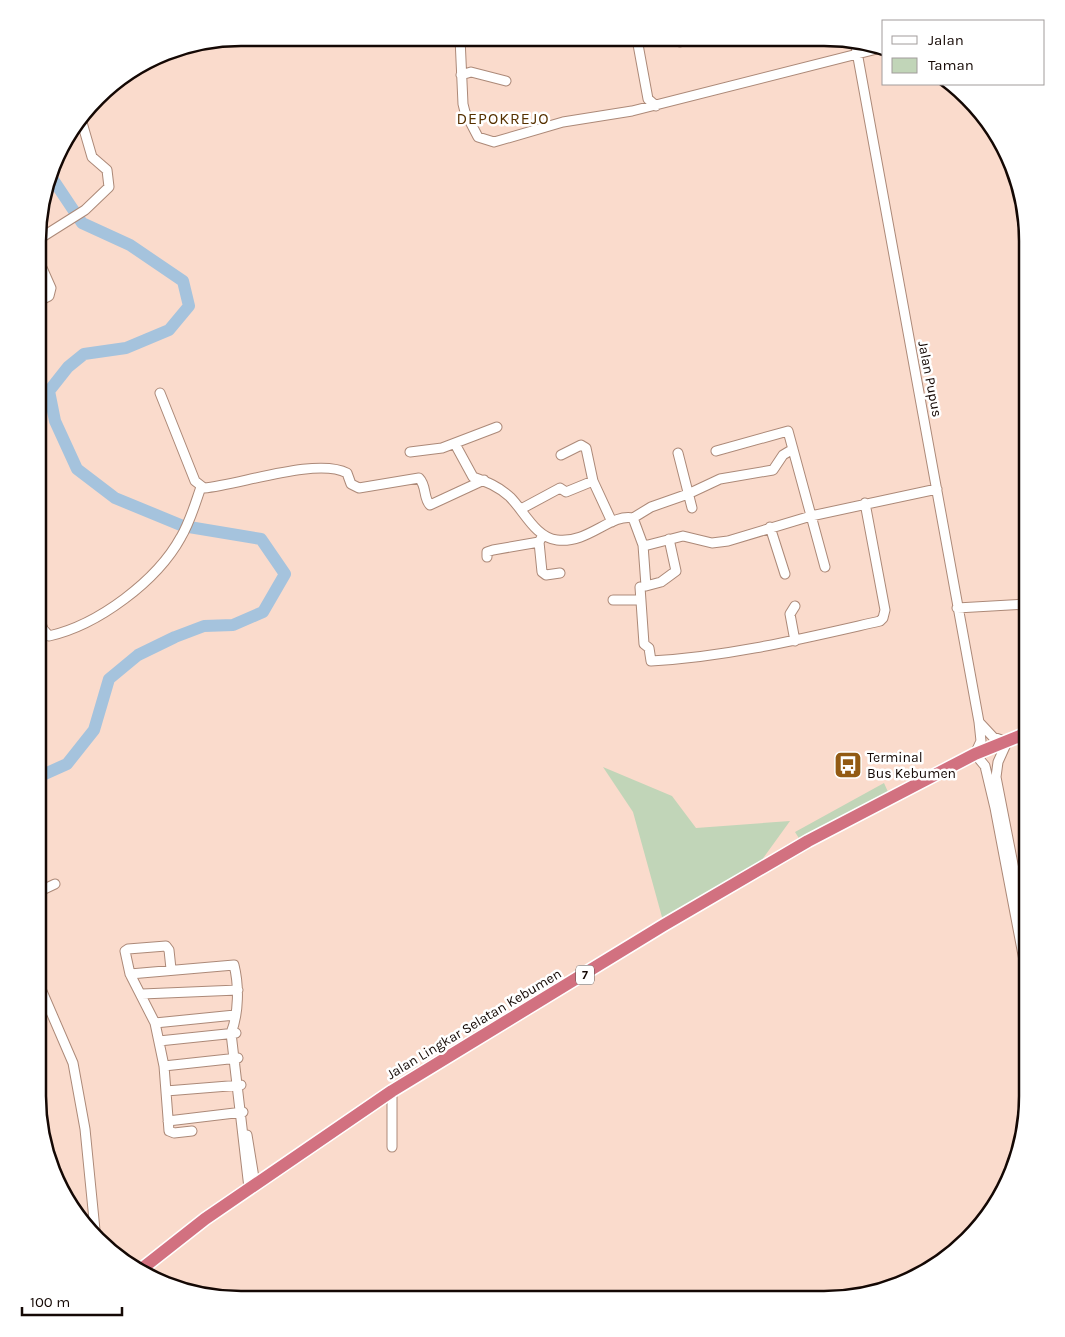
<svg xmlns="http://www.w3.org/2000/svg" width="1065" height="1337" font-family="Karla,sans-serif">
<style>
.green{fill:#c1d5b8}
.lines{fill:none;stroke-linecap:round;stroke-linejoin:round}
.river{stroke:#a5c3dd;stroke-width:12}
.minor-casing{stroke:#ac8978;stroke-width:11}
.highway-casing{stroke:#fff;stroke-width:15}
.minor{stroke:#fff;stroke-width:9}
.highway{stroke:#d27180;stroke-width:12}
.labels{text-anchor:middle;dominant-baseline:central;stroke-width:5;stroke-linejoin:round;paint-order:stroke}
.shield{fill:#fff;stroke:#5a524f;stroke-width:1}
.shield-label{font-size:12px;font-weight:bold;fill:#140804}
.street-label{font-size:14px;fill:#140804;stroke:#fff}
.poi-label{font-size:14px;fill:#140804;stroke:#fff;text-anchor:start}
.quarter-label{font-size:16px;letter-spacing:1px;fill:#563100;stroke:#fff}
.rim{fill:none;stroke:#140804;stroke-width:2.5}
</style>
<rect width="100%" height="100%" fill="#fadbcc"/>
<path class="green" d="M603 767 672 796 696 828 790 821 748 879 665 928 633 812Z
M884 783 888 792 800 840 795 832Z"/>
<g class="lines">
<path class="river" d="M38 777 67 764 94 730 109 679 138 655 175 637 204 626 233 625 263 612 285 574 261 539 183 526 115 498 77 469 55 421 49 391 68 367 84 354 126 348 169 330 189 306 183 281 130 245 82 223 52 178"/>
<defs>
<path id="minor" d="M460 38 463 104 465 112 478 137 494 142 563 122 632 111 877 49
M637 39 648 99 656 106
M676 39 680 42
M855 41 979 722 981 741 975 754 985 766 995 808 1027 976
M461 75 471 72 506 81
M39 239 85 210 109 187 107 170 92 157 81 119
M39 301 49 296 51 288 39 261
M160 393 195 481 204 488C239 485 317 457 347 473L351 484 359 488 419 478C427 486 423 498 430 505L484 480
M455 444 473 477C487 482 498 486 510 497 524 511 536 538 557 540 588 544 611 513 633 518L643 545 646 586 661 582 676 571 669 539
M716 451 788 431 825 567
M410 452 442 448 497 427
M678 453 692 508
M561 455 581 445 586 448 593 481 612 522
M521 509 560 488 566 492 593 481
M633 518 651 507 688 494 720 479 773 470 783 455 793 449
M770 527 785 574
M543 535 539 542 542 572 546 575 560 573
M643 545H648L683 536 712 543 728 541 811 516 937 489
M487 557V552L493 550 539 542
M640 587 644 644 649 648 651 661C728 657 805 638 880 621L883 618 885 610 865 503
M613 600H640
M957 608 1027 604
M38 615 43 629 49 636C98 625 157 581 181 537 190 522 195 504 201 487
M795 641 790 614 795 606
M979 722 993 737 1007 742 998 762 996 777 1027 936
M38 892 55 884
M171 969 169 950 166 946 128 949 125 951 130 974 155 1023 164 1066 169 1131 174 1133 192 1131
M130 974 234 965C239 985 239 1013 231 1033L249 1188
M38 982 73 1063 85 1129 95 1230
M142 994 238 990
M155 1023 235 1015
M159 1041 236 1033
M164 1066 238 1058
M166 1091 241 1085
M392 1091V1147
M168 1121 243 1112
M247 1135 255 1184"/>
<path id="highway" d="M139 1271 205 1219 392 1091 664 925 808 841 975 754 1027 733"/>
</defs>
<use href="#minor" class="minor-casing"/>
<use href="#highway" class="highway-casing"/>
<use href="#minor" class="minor"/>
<use href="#highway" class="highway"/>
</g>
<defs>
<symbol id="bus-square" viewBox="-11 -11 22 22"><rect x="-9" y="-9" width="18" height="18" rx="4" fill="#925a13" stroke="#fff"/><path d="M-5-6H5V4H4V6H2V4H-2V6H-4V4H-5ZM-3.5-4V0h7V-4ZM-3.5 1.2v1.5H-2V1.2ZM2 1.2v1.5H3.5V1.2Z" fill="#fff"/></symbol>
</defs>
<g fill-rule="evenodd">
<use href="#bus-square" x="832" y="749" width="32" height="32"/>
</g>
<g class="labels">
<rect class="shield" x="576" y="965.5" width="18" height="19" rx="4"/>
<g class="shield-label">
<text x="585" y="975">7</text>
</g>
<g class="street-label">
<text transform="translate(930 379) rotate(79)">Jalan Pupus</text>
<text transform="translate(474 1024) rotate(-31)">Jalan Lingkar Selatan Kebumen</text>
</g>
<g class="poi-label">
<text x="867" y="757">Terminal<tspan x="867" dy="16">Bus Kebumen</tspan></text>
</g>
<g class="quarter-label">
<text x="503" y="118">DEPOKREJO</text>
</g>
</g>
<path d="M0 0H1065V1337H0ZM241 46H824A195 195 0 0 1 1019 241V1096A195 195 0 0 1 824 1291H241A195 195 0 0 1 46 1096V241A195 195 0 0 1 241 46Z" fill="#fff" fill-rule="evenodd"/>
<path class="rim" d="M241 46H824A195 195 0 0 1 1019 241V1096A195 195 0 0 1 824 1291H241A195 195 0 0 1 46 1096V241A195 195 0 0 1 241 46Z"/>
<rect x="882" y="20" width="162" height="65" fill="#ffffff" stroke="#a19c9b"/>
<rect x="892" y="36" width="25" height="8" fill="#ffffff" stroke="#a19c9b"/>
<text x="928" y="45" font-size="15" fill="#140804">Jalan</text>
<rect x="892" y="58" width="25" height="15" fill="#c1d5b8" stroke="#a19c9b"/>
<text x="928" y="70" font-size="15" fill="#140804">Taman</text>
<path d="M22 1307v8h100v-8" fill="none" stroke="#140804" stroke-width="2.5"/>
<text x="30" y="1307" font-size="15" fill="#140804" stroke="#ffffff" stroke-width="4" paint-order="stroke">100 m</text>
</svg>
